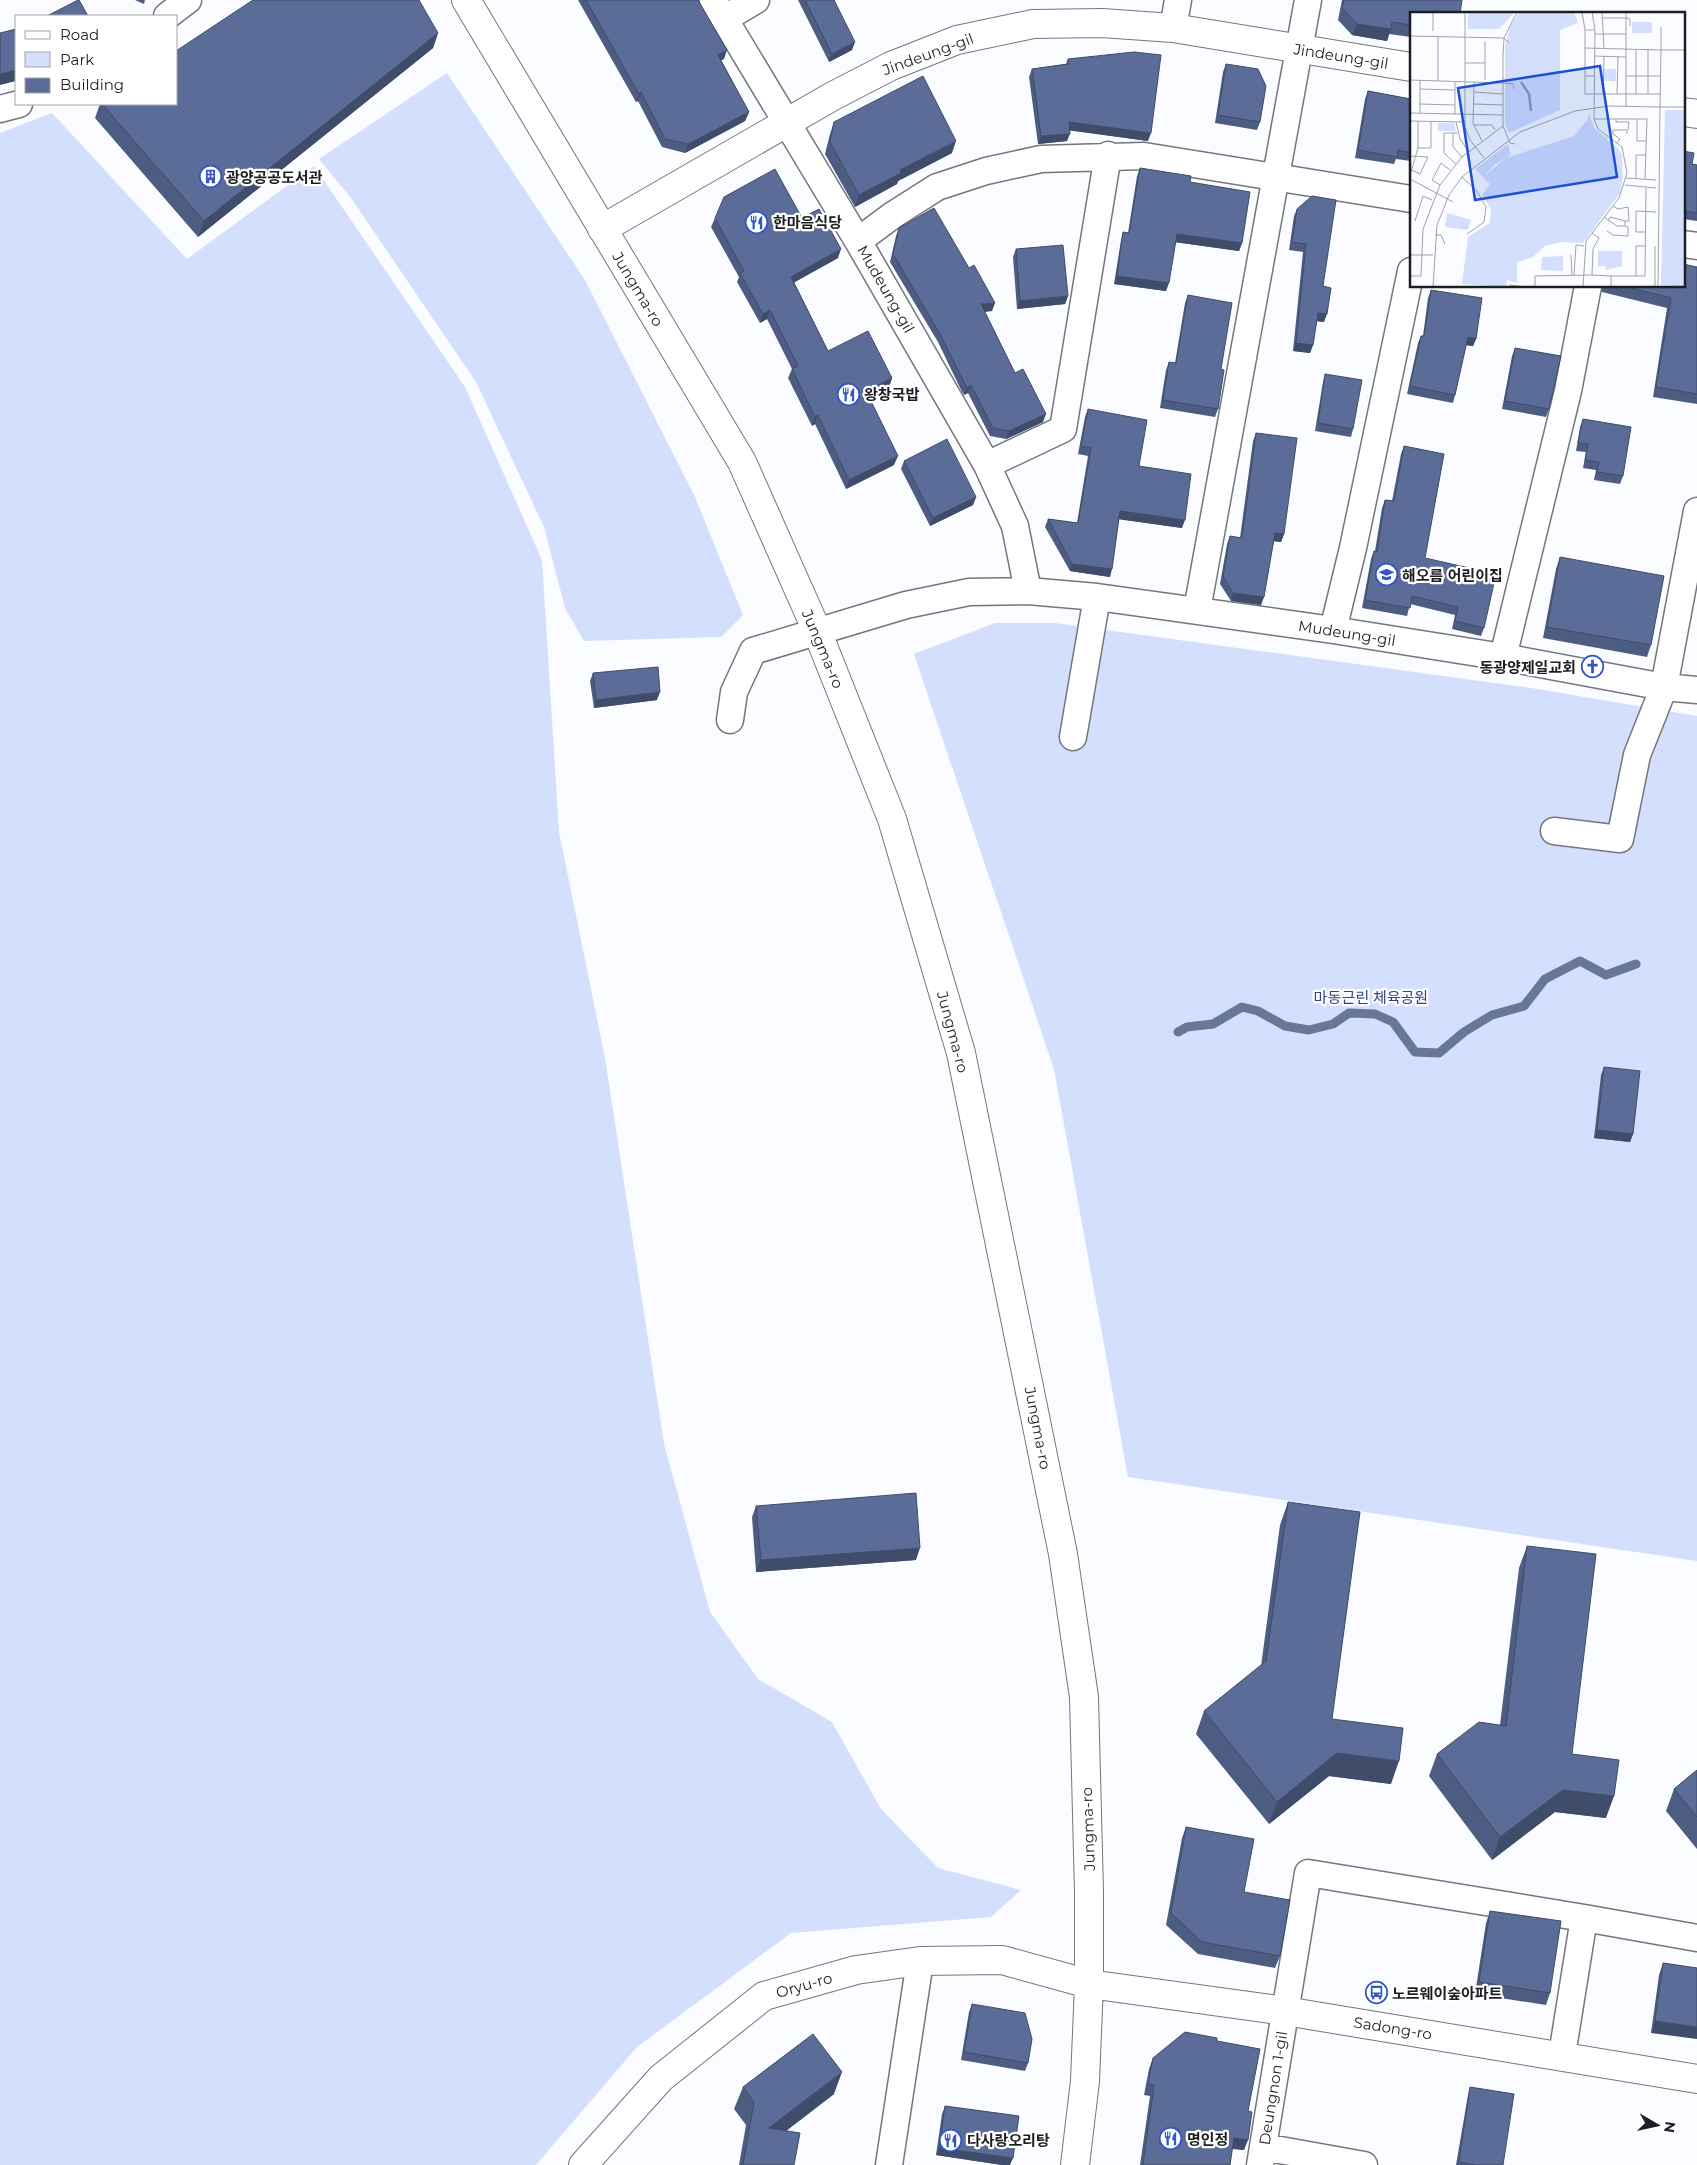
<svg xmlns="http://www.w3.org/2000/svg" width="1697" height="2165" font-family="Montserrat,'Noto Sans KR',sans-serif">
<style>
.green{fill:#d3dffd}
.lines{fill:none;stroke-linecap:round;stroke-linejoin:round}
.stream{stroke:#687697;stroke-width:9}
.street-casing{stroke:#73767d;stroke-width:29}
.secondary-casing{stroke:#73767d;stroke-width:30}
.street{stroke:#fff;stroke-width:26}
.secondary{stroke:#fff;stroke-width:28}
.wall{fill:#4d5d82}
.shaded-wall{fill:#3f4c6a}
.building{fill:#5a6c97;stroke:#3f4c6a}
.labels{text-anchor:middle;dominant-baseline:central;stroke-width:4.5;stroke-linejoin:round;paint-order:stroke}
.street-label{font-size:15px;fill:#1d1e21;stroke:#fff}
.poi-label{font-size:15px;font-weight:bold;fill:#1d1e21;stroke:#fff;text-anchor:start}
.park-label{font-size:15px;fill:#314680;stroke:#fff}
.inset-river{fill:none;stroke:#889cc9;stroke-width:2.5}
.inset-road{fill:none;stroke:#a2a3a6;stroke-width:1}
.view{fill:#1d4ed8;fill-opacity:0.15;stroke:#1d4ed8;stroke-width:2.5}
.inset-edge{fill:none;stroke:#1d1e21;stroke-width:2.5}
</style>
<rect width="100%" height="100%" fill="#fafcff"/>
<path class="green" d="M447 73 585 280 695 497 743 615 721 637 584 641 565 608 544 527 476 382 351 198 319 159Z
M52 113 187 259 314 166 465 387 542 560 559 832 605 1058 664 1444 710 1612 758 1679 832 1722 881 1809 938 1868 1021 1890 991 1917 791 1933 637 2047 536 2165H0V133Z
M995 623H1055L1531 688 1697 716V1561L1128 1477 1054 1069 914 654Z"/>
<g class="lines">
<path class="stream" d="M1178 1032 1187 1027 1213 1024 1242 1007 1258 1011 1285 1026 1309 1030 1333 1024 1349 1013 1375 1014 1393 1022 1415 1052 1439 1053 1464 1032 1492 1015 1524 1006 1545 979 1580 961 1606 975 1636 964"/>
<defs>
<path id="street" d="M713 0 858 241 987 465 1015 526 1028 591
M167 16 188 0
M724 19 756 0
M1173 28 1178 0
M0 109 19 104
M858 241 893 215 937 187 986 171 1041 159 1144 156 1411 199
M1683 244 1697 246
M987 465 1063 429 1108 155
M1197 610 1308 0
M1333 630 1353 548 1411 271
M1503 657 1568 391 1588 286
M730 720 734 692 753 651 906 605 969 592 1028 591 1097 597 1333 630 1503 657 1664 687 1697 690
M1073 737 1097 597
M1554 831 1620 839 1637 755 1664 687 1697 511
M1584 1918 1697 1938
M1263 2147 1364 2165
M889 2165 920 1961
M1260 2165 1308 1873 1584 1918 1562 2055"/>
<path id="secondary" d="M466 0 742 462 817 631 892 819 961 1053 1063 1554 1084 1697 1089 1892V1984L1085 2081 1075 2165
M1683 112 1697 114
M602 229 833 96 891 66 957 40 1033 24 1102 23 1173 28 1411 67
M583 2165 661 2078 764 1996 856 1970 920 1961 1002 1960 1089 1984 1285 2011 1697 2079"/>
</defs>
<use href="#street" class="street-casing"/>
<use href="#secondary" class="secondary-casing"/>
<use href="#street" class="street"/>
<use href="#secondary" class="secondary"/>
</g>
<path class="wall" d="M135 0H145L144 4Z
M578 0H698L724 59 721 60 749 112 745 121 685 153 662 147 638 101 636 102Z
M798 0H834L852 50 829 62Z
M1342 0H1462L1411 14V37L1389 34 1387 41 1352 35 1338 20Z
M438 33 433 48 198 237 95 118 100 104H176Z
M1068 59 1148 141 1070 130 1067 141 1038 144 1029 77 1032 69 1066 64Z
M1226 64 1260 122 1257 130 1215 123 1223 72Z
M1368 91 1411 99V161L1396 159 1394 164 1355 158 1365 99Z
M834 122 952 153 898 181 897 184 855 207 825 154 830 134Z
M1683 151 1692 164 1697 165V221L1683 219Z
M1140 168 1190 182 1242 243 1239 251 1175 242 1166 291 1114 284 1121 240 1123 232 1128 233 1137 176Z
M1297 209 1323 286 1324 322 1317 321 1313 345 1310 353 1293 351 1303 252 1289 250 1294 216Z
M715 218H802L838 258 794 282 828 351 892 378 889 387 869 397 894 465 846 489 815 424 812 426 788 378 792 369 767 319 760 323 737 282 739 277 711 227Z
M899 228 992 311 984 312 1015 373 1043 422 1006 439 990 436 968 393 964 395 962 392 938 342 890 262 896 236Z
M1016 249 1068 296 1065 304 1017 309 1013 257Z
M1697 267V404L1653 397 1667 308 1602 292V286H1683Z
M1431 290 1476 339 1473 346 1466 345 1455 395 1453 403 1407 394 1418 343 1421 336H1423L1428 298Z
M1188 295 1221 369 1218 409 1215 417 1160 408 1166 370 1169 362 1175 363 1185 303Z
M1515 348 1549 409 1546 417 1502 409 1512 356Z
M1325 374 1353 429 1351 437 1315 431 1323 382Z
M1088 409 1139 466 1182 528 1119 519 1110 577 1070 571 1045 527 1048 519 1077 523 1088 456 1078 454 1085 417Z
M1583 419 1623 476 1620 484 1594 480 1596 470 1583 468 1586 452 1576 451 1580 427Z
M1256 433 1284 534 1281 542 1274 541 1261 605 1231 601 1220 584 1227 544 1230 536 1240 538 1253 441Z
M1404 446 1425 558 1484 628 1481 636 1452 629 1455 615 1410 604 1407 616 1362 608 1371 559 1374 551H1375L1382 508 1385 500 1392 501 1401 454Z
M904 461 976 497 973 505 930 526 901 469Z
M1560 557 1651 645 1647 657 1543 638 1556 569Z
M593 673 657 700 594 708 590 681Z
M1604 1067 1633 1134 1630 1142 1594 1138 1601 1075Z
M1288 1502 1332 1719 1391 1784 1329 1776 1269 1824 1196 1734 1204 1711 1261 1666 1280 1525Z
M756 1506 916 1560 756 1572 752 1517Z
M1527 1546 1572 1754 1606 1818 1555 1812 1492 1860 1429 1776 1437 1754 1500 1725 1519 1568Z
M1697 1770V1849L1666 1811 1674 1789Z
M1186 1827 1244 1892 1280 1956 1275 1968 1198 1954 1166 1925 1182 1838Z
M1490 1911 1550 1993 1546 2005 1475 1994 1486 1923Z
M1663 1963 1697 1968 1651 2033 1659 1975Z
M972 2004 1028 2063 1025 2071 961 2060 969 2012Z
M1217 2041 1248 2111 1244 2150 1232 2149 1230 2165H1140L1150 2096 1144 2095 1149 2069 1153 2058Z
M743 2087 834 2094 786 2131 794 2165H739L746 2125 734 2109Z
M1470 2087 1503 2165H1456L1468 2095Z
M945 2106 1010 2165H1002L936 2155 942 2114Z"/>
<path class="shaded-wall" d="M1357 24 1391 29 1387 41 1352 35Z
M438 33 433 48 198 237 204 221Z
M855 42 852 50 829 62 832 54Z
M727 50 724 59 715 63 718 55Z
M16 70V81L0 85V74Z
M641 92 638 101 636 102 639 94Z
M749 112 745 121 685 153 688 144Z
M1069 122 1151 133 1148 141 1066 130Z
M1070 134 1067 141 1038 144 1041 136Z
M956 141 952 153 898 181 897 184 855 207 859 195 900 170Z
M1177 234 1242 243 1239 251 1174 242Z
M841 249 838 258 788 286 791 277Z
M1117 276 1169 283 1166 291 1114 284Z
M1068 296 1065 304 1017 309 1020 301Z
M995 303 992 311 978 312 981 304Z
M770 310 767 319 760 323 763 314Z
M1318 313 1327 314 1324 322 1316 321Z
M1468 337 1476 339 1473 346 1465 345Z
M1296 343 1313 345 1310 353 1293 351Z
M892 378 889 387 863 400 866 391Z
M971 385 968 393 964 395 967 388Z
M1046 414 1043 422 1006 439 1009 431Z
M818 415 815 424 812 426 815 417Z
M898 456 894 465 846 489 849 480Z
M976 497 973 505 930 526 933 518Z
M1120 511 1185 520 1182 528 1117 519Z
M1275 533 1284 534 1281 542 1272 541Z
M1072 564 1112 569 1110 577 1070 571Z
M1233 593 1264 597 1261 605 1231 601Z
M660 692 657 700 594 708 596 700Z
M1597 1130 1633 1134 1630 1142 1594 1138Z
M920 1548 916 1560 756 1572 761 1560Z
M1337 1753 1399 1761 1391 1784 1329 1776 1269 1824 1277 1802Z
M1563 1790 1614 1796 1606 1818 1555 1812 1492 1860 1500 1837Z
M1655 2021 1697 2027V2039L1651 2033Z
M842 2072 834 2094 761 2150 769 2128Z
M1234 2138 1248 2140 1244 2150 1230 2148Z
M939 2148 1013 2158 1010 2165H1002L936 2155Z"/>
<path class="building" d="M78 0H79L88 16H47Z
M253 0H419L438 33 204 221 102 104H176V51Z
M586 0H698L727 50 718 55 749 112 688 144 665 139 641 92 639 94Z
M805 0H834L855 42 832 54Z
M1344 0H1462L1460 14H1411V25L1392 22 1391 29 1357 24 1342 8Z
M16 29V70L0 74V33Z
M1134 52 1161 55 1151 133 1069 122 1070 134 1041 136 1032 69 1068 64V59Z
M1226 64 1258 69 1266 86 1260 122 1218 115Z
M923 76 956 141 900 170 901 173 859 195 830 142 834 122Z
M1368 91 1411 99V153L1398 150 1397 157 1358 150Z
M1683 151 1694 153 1692 164 1697 165V213L1685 211 1684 214H1683Z
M1140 168 1191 176 1190 182 1250 192 1242 243 1177 234 1169 283 1117 276 1123 232 1129 233Z
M775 169 802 218 819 209 841 249 791 277 828 351 868 331 892 378 866 391 898 456 849 480 818 415 815 417 792 369 798 366 770 310 763 314 740 273 744 271 715 218 724 197Z
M1312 196 1336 200 1323 286 1331 288 1327 314 1318 313 1313 345 1296 343 1306 244 1292 242 1297 209Z
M934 208 969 268 974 265 995 303 981 304 1015 373 1023 369 1046 414 1009 431 993 428 971 385 967 388 940 334 893 254 899 228Z
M1063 245 1068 296 1020 301 1016 249Z
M1683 264 1697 267V394L1656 387 1671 298 1623 286H1683Z
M1431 290 1482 298 1476 339 1468 337 1455 395 1410 386 1421 336H1424Z
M1188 295 1232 303 1221 369 1224 370 1218 409 1163 400 1169 362 1176 363Z
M1515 348 1561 356 1549 409 1505 401Z
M1325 374 1362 380 1353 429 1318 423Z
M1088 409 1147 420 1139 466 1191 474 1185 520 1120 511 1112 569 1072 564 1048 519 1078 523 1091 448 1081 446Z
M1583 419 1631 427 1623 476 1597 472 1599 462 1585 460 1588 444 1578 443Z
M1256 433 1297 438 1284 534 1275 533 1264 597 1233 593 1223 576 1230 536 1242 538Z
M947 439 976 497 933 518 904 461Z
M1404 446 1444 454 1425 558 1496 574 1484 628 1455 621 1458 607 1412 596 1410 608 1365 600 1374 551 1377 552 1385 500 1394 501Z
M1560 557 1664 576 1651 645 1547 627Z
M658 667 660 692 596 700 593 673Z
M1604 1067 1640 1071 1633 1134 1597 1130Z
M916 1493 920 1548 761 1560 756 1506Z
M1288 1502 1360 1512 1332 1719 1403 1728 1399 1761 1337 1753 1277 1802 1204 1711 1266 1661Z
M1527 1546 1596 1554 1572 1754 1619 1760 1614 1796 1563 1790 1500 1837 1437 1754 1479 1722 1506 1726Z
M1697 1770V1817L1674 1789Z
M1186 1827 1254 1839 1244 1892 1290 1900 1280 1956 1202 1942 1171 1913Z
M1490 1911 1561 1921 1550 1993 1479 1982Z
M1663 1963 1697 1968V2027L1655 2021Z
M972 2004 1025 2013 1032 2039 1028 2063 964 2052Z
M1185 2032 1217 2038V2041L1260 2049 1248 2111 1252 2112 1248 2140 1234 2138 1230 2165H1143L1154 2085 1148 2084 1153 2058Z
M813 2034 842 2072 769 2128 800 2133 794 2165H743L754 2102 743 2087Z
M1470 2087 1514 2094 1503 2165H1476L1459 2162Z
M945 2106 1019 2116 1013 2158 939 2148Z"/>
<defs>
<symbol id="building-ring" viewBox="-11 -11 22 22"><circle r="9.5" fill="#fff" stroke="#3355c6" stroke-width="1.5"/><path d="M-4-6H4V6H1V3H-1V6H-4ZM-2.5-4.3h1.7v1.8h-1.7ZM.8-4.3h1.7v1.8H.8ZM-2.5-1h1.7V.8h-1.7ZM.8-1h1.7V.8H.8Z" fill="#3355c6"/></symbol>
<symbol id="restaurant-ring" viewBox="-11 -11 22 22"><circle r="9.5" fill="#fff" stroke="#3355c6" stroke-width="1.5"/><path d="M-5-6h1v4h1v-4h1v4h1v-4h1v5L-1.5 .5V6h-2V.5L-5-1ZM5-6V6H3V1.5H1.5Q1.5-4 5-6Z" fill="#3355c6"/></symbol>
<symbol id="school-ring" viewBox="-11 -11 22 22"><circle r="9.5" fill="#fff" stroke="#3355c6" stroke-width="1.5"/><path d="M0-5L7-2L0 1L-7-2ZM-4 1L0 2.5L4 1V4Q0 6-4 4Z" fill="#3355c6"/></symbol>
<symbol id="church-ring" viewBox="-11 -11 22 22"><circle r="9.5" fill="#fff" stroke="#3355c6" stroke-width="1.5"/><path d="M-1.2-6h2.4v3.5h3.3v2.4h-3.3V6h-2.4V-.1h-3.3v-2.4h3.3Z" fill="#3355c6"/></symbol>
<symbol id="bus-ring" viewBox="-11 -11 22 22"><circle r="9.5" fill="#fff" stroke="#3355c6" stroke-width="1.5"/><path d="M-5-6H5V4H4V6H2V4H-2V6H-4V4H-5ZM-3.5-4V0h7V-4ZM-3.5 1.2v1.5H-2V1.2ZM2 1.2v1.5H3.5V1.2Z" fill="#3355c6"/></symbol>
</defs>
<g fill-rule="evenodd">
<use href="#building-ring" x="198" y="164" width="25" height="25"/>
<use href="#restaurant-ring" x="744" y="210" width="25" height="25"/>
<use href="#restaurant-ring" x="836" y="382" width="25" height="25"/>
<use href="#school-ring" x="1374" y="562" width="25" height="25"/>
<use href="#church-ring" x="1580" y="654" width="25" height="25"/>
<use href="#bus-ring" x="1364" y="1980" width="25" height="25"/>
<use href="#restaurant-ring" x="1158" y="2126" width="25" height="25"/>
<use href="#restaurant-ring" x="938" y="2128" width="25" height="25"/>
</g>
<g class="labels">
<g class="street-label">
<text transform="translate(928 54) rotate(-20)">Jindeung-gil</text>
<text transform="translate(1341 56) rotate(9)">Jindeung-gil</text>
<text transform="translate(638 289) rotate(59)">Jungma-ro</text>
<text transform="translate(886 289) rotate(60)">Mudeung-gil</text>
<text transform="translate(1347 633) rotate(9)">Mudeung-gil</text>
<text transform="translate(823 649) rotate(67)">Jungma-ro</text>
<text transform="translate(953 1032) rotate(75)">Jungma-ro</text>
<text transform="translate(1038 1428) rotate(79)">Jungma-ro</text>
<text transform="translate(1088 1829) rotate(-92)">Jungma-ro</text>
<text transform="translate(804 1985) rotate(-16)">Oryu-ro</text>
<text transform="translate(1393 2028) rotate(9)">Sadong-ro</text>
<text transform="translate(1273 2088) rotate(-81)">Deungnon 1-gil</text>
</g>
<g class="poi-label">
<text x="226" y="177">광양공공도서관</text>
<text x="773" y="222">한마음식당</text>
<text x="864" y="394">왕창국밥</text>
<text x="1402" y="575">해오름 어린이집</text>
<text x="1576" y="667" text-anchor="end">동광양제일교회</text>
<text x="1392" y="1993">노르웨이숲아파트</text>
<text x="1187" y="2139">명인정</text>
<text x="967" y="2140">다사랑오리탕</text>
</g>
<g class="park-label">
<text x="1371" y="997">마동근린 체육공원</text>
</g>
</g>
<g transform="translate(1410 12)">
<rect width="275" height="275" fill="#fafcff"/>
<path d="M58 0H105L89 17H58ZM109 0H164L168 11 150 18V98L99 121 95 112V34L100 15ZM222 10H242V21H222ZM194 57H206V69H194ZM255 98H275V275L251 273ZM179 101 184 116 208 136 212 143 213 166 210 181 173 231 152 230 135 234 123 245 107 250V271L97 268 96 275 52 272 58 225 80 211 81 198 72 183 80 172 65 157 98 132 101 143 85 152 74 164 96 146 164 124 178 107ZM28 111H44L46 119H28ZM37 201 61 208 58 218 35 215ZM188 239H212V254L196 258 195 254H188ZM153 244V259L131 258 132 245Z" fill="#d3dffd"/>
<path class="inset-river" d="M111 70 119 82 121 99"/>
<path class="inset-road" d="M55 0V115L60 128 74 146M172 0 175 18M192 0 194 36M193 6H216L220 7V14M23 19V0M185 22H216M0 24 94 26 99 31M175 36V18H184M226 37V82M238 37V82M275 38H251L250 95H275M184 44 216 45M55 51H75V68M75 51V29M175 64V36L251 38V15M184 64H175V82H250M216 64H250M0 68 93 71 103 72 104 77M28 69V24M64 70 63 111 72 129M10 77 45 78M64 80 93 82M193 82 194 45M207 82 208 45M10 92 45 93M64 92 93 93M216 95V0M0 101 93 103M10 101V69M45 102V70M184 107H237L235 167M206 107V110H219L218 118M227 107V129H236M0 109 55 110M46 110 50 127 59 140M64 113H82L85 118M43 121V135L52 145M207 131 210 127 203 122V118H217V122M105 132 100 131 93 114V44L94 26 107 0M8 136H21V110M0 144 18 145 10 162 2 158M46 152 34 141V121H47M0 163 8 136V109M52 165 67 179 76 195 74 210 57 222M216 166 246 168M226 166V143H236M0 167 43 190M30 173 22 168 31 151 40 158M215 173 246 176M203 194 208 197 218 195 219 209H215M194 205 198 208 207 214H215V209L200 205 198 208M5 209 13 184 22 188M197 219 203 223 218 224V215L215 214M235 220H226V199L246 200M25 223H31L35 232M0 243H23M161 243 162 263M164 263 166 233 174 234M182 263 201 264V275M0 264H11L13 217 30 173 52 145 93 114M201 264H235L236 176M226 264V234H235M99 273 117 275M23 275 27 213 39 183 52 165 110 120 165 99 199 94 250 95 248 275M125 275V264L182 263 183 237 189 226 182 221M173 275 176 229 209 186 217 161 212 135 188 117 184 107 185 18 182 0M245 275V234"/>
<path class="view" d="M190 54 207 165 65 188 48 76Z"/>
<rect width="275" height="275" class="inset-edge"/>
</g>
<rect x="15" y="15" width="162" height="90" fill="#ffffff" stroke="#a5a5a6"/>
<rect x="25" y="31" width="25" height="8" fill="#ffffff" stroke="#a5a5a6"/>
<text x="60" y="40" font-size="15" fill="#1d1e21">Road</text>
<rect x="25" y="52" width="25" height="15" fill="#d3dffd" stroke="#a5a5a6"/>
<text x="60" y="65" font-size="15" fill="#1d1e21">Park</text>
<rect x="25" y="78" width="25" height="15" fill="#5a6c97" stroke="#a5a5a6"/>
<text x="60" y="90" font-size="15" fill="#1d1e21">Building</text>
<g transform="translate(1657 2125) rotate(99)" stroke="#ffffff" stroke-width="4" paint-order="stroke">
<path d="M0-4L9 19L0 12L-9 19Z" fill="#1d1e21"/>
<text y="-8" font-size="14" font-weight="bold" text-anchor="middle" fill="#1d1e21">N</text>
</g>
</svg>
